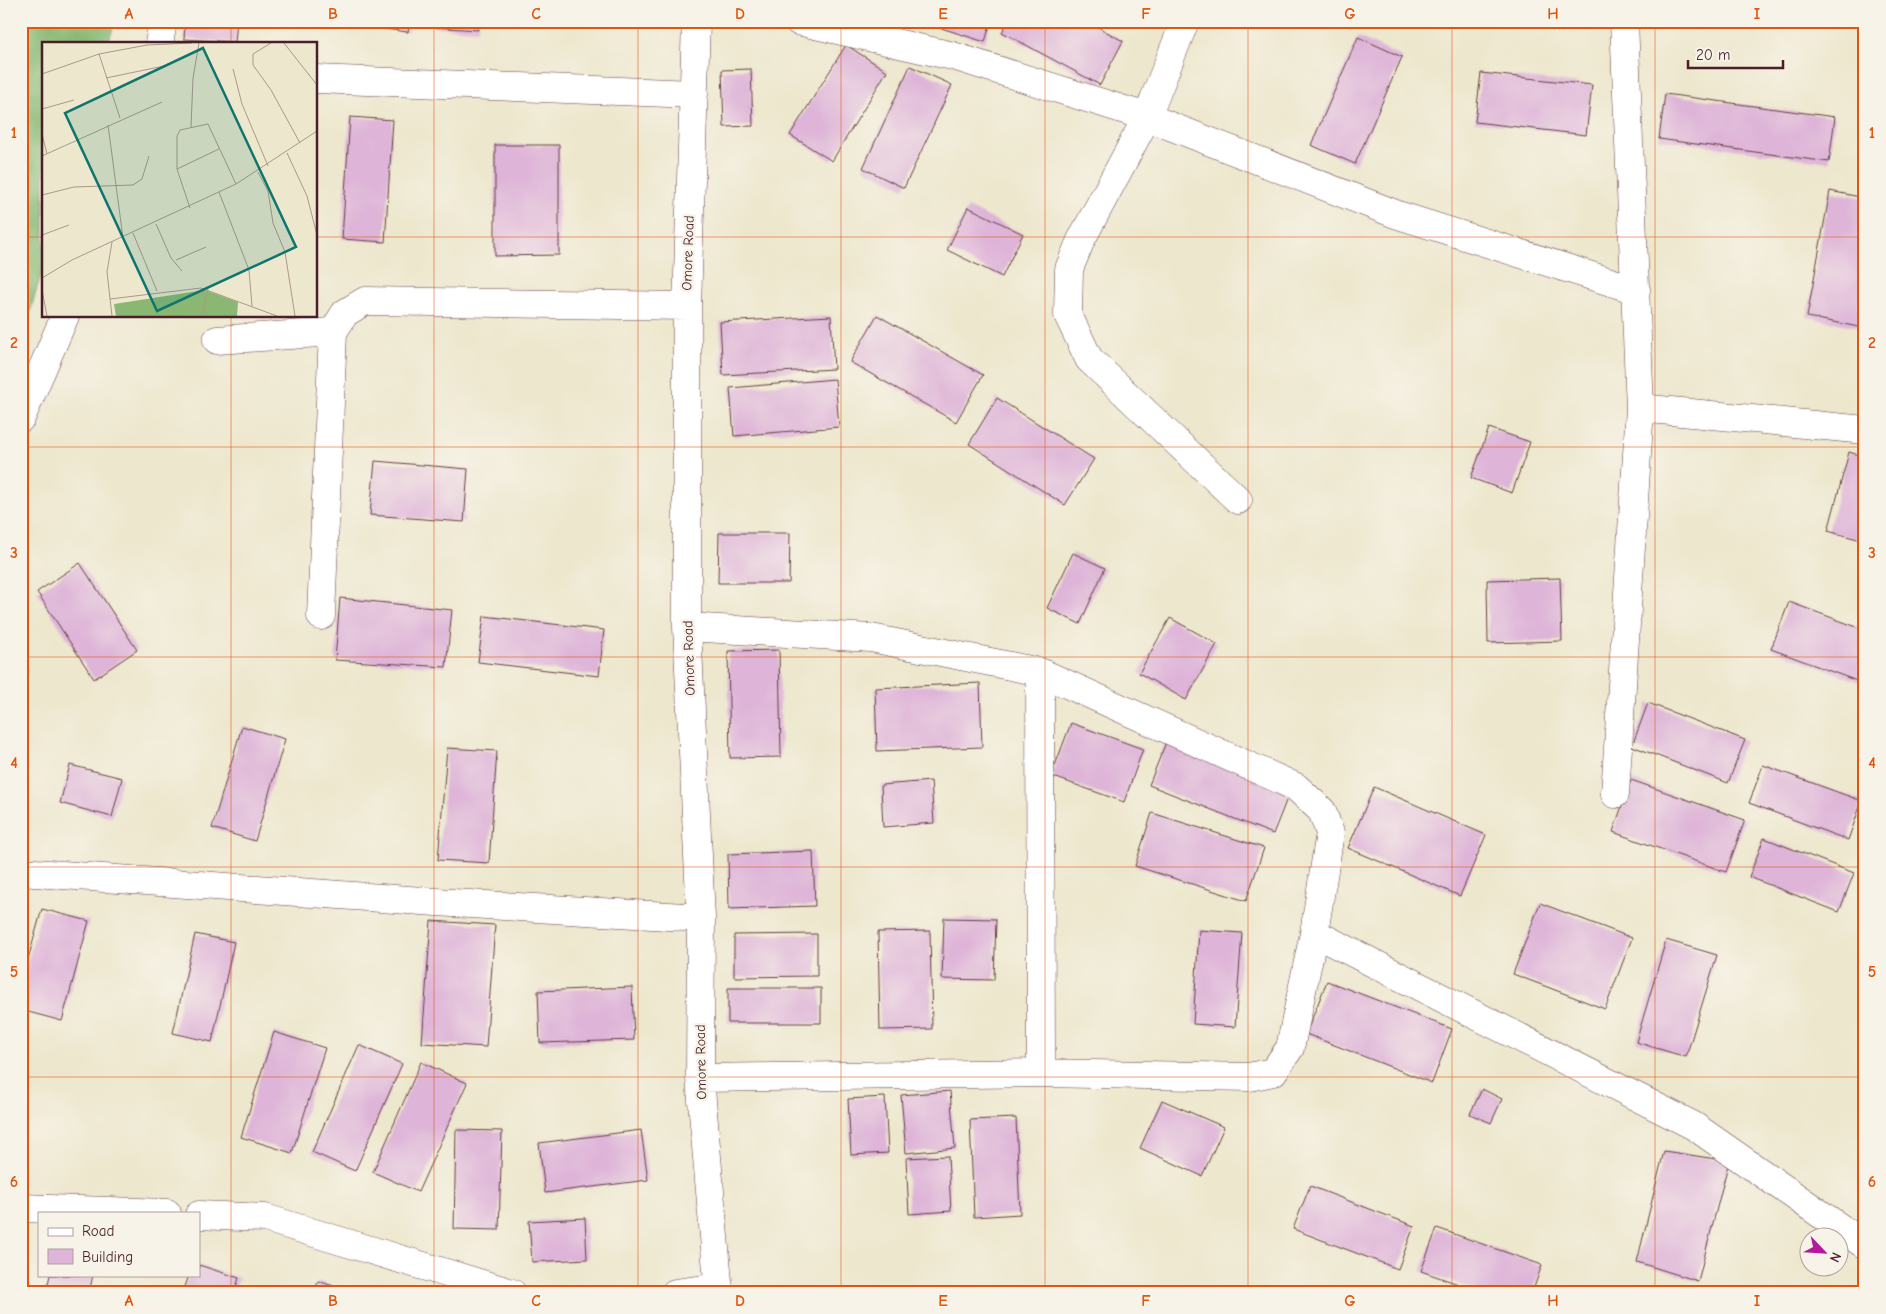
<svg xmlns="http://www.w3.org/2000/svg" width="1886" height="1314" font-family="'Comic Neue',sans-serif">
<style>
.forest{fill:#8ab872;stroke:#6a6c4e}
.building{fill:#deb4d8}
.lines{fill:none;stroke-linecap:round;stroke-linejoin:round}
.minor-casing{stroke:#623d43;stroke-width:29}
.minor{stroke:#fff;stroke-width:28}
.grid{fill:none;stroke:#e0560e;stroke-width:1;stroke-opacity:0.55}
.labels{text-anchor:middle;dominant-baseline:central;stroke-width:5;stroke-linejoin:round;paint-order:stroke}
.street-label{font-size:14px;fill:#4a1f2b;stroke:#f7f3e8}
.inset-road{fill:none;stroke:#ac978c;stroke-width:1}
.view{fill:#0f766e;fill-opacity:0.15;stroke:#0f766e;stroke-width:2.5}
.inset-edge{fill:none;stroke:#4a1f2b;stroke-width:2.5}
.neatline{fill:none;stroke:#e0560e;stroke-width:2}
.grid-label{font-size:16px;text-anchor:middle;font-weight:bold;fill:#e0560e}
</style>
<rect width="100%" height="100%" fill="#f7f3e8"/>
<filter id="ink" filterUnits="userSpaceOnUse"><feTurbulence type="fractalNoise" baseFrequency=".02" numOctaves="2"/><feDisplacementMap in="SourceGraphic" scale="10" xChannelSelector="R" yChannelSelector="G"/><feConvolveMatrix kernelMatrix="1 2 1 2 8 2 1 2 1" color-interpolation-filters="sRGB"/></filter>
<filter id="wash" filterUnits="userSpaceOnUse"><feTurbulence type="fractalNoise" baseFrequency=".0096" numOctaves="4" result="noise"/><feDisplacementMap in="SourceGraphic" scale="20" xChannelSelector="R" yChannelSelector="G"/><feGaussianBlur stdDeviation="1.12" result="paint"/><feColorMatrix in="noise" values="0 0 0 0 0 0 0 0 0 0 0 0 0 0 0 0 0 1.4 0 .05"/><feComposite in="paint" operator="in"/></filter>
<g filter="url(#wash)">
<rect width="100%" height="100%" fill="#ede7cd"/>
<path class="forest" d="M21 21H115L108 44H44V265L21 342Z"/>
<g id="blocks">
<path class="building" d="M185 21H237L235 42 184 39Z
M370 21H410L408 32 369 27Z
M434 21H479L478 30 433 27Z
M933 21H991L985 42 932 25Z
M1008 21H1087L1123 41 1100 85 1002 32Z
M1358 37 1402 57 1355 164 1311 145Z
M846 45 887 71 832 161 790 135Z
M910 66 952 85 904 188 863 168Z
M751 69 753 126 724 127 722 70Z
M1481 73 1592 85 1586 135 1475 122Z
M1665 94 1835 117 1829 162 1659 139Z
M350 117 393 120 385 242 342 239Z
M495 145H559V255L495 256Z
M1830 191 1865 198 1864 328 1807 317Z
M968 207 1023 234 1002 277 947 250Z
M877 315 983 375 956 422 850 362Z
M831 316 834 369 723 375 720 322Z
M835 379 839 427 734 436 730 388Z
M997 398 1094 459 1065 505 969 444Z
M1489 428 1530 442 1512 493 1471 478Z
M1849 452 1865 457V541L1828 531Z
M375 461 468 469 464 522 370 515Z
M719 533H790L789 583H718Z
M1073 553 1105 568 1080 624 1047 608Z
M80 563 137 650 94 679 37 592Z
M1560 578 1562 641 1488 643 1487 580Z
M340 598 452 610 446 667 335 660Z
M1789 602 1865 630V684L1771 649Z
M484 616 604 630 599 676 478 662Z
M1170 618 1217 644 1186 700 1139 673Z
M779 650 781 757 730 758 728 651Z
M21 668 28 670 21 687Z
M980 683 982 747 877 751 875 688Z
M1648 703 1745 740 1728 783 1632 746Z
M1071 723 1143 749 1124 802 1051 776Z
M242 726 285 739 255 841 212 828Z
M1166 742 1290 791 1273 834 1149 785Z
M447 748 497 751 489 863 438 860Z
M70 765 122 778 112 817 60 803Z
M1763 765 1862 801 1848 840 1749 803Z
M1631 780 1745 820 1726 872 1613 832Z
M931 781 934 823 883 827 881 785Z
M1374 787 1486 835 1460 896 1348 848Z
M1152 813 1264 848 1246 901 1135 866Z
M1764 838 1854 873 1839 912 1749 877Z
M813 851 815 906 729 909 728 854Z
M1540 903 1632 938 1605 1009 1513 974Z
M42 909 89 921 62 1021 21 1010V984Z
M944 918 996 919 994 980 942 979Z
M431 921 495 925 486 1047 422 1043Z
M1199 930 1242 933 1235 1027 1193 1024Z
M930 931 932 1029 880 1030 878 932Z
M195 934 234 942 212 1042 173 1033Z
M817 934V976L734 977V935Z
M1666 940 1717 955 1686 1057 1636 1042Z
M1327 981 1452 1029 1432 1083 1306 1034Z
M632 987 634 1040 540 1043 538 991Z
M728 988H821V1023H728Z
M274 1032 325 1048 292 1153 241 1137Z
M359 1045 402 1064 355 1171 312 1152Z
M421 1062 467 1083 418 1192 373 1172Z
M1482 1089 1502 1099 1491 1123 1470 1114Z
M950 1091 955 1148 906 1153 901 1095Z
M885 1097 888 1153 851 1155 848 1099Z
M1162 1100 1224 1127 1202 1176 1140 1148Z
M1016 1118 1020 1214 974 1217 970 1120Z
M456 1130 502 1131 499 1230 454 1229Z
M641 1130 648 1180 545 1193 539 1143Z
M1664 1151 1729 1161 1698 1281 1637 1262Z
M948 1156 951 1211 909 1214 906 1158Z
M1310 1186 1414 1226 1398 1269 1293 1229Z
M585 1218 587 1259 532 1262 529 1221Z
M1437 1228 1542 1265 1532 1293H1484L1421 1271Z
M199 1265 239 1278 234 1293H183L189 1275H199Z
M50 1275H93L89 1293H46Z
M318 1281 352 1292V1293H314Z"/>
</g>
</g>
<g filter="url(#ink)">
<use href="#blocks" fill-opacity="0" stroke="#623d43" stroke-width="1"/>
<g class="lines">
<defs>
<path id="minor" d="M696 21 687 306V627L701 918 700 1078 719 1293
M798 21 953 56 1147 117 1398 215 1636 290
M1185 21 1147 117 1081 240 1069 269 1068 315 1089 359 1238 500
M159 44 163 21
M316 79 694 94
M217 340 333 332
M1640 408 1865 430
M21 418 65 316
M321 616 333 332 345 313 365 301 687 306
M687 627 871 638 1040 672 1296 787 1322 811 1330 833 1314 933 1290 1048 1273 1072 1249 1077 1041 1073 700 1078
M1040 672 1041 1073
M1615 794 1640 408 1624 21
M21 872 436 902 701 918
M1314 933 1694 1126 1865 1245
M21 1208 167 1213
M199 1215 265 1218 512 1293
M675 1293 719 1287"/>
</defs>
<use href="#minor" class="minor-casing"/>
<use href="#minor" class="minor"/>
</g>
</g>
<path class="grid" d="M231 21V44M434 21V1293M638 21V1293M841 21V1293M1045 21V1293M1248 21V1293M1452 21V1293M1655 21V1293M21 237H44M316 237H1865M231 316V1293M21 447H1865M21 657H1865M21 867H1865M21 1077H1865"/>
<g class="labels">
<g class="street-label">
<text transform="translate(688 253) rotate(-88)">Omore Road</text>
<text transform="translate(689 658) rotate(-92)">Omore Road</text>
<text transform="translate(701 1062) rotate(-91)">Omore Road</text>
</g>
</g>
<g transform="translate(42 42)">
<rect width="275" height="275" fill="#ede7cd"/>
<path d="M163 248 196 260 195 274H74L72 262Z" fill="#8ab872"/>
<path class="inset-road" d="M229 1 211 12V23L229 48 258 101M242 1 275 43M57 12 78 76M191 27 200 62 226 124M0 32 57 12 105 3 150 1M64 36 122 24M0 67 32 58M66 83 81 196M149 85 151 36 157 1M0 92 5 112M245 111 265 154 275 193M0 114 120 60M135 127 177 107M216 130 226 149 231 181 243 210 253 274M177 150 207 228 210 264M0 153 32 145 91 143 100 137 107 114M148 166 135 127V94L138 88 166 82 194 142M114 182 129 216 140 229M91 191 115 249M0 193 27 183M70 200 65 230 70 274M134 218 164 205M0 236 30 218 194 142 275 89M0 248 5 274M68 257 159 246 235 274M160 274 166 247"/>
<path class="view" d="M161 6 254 205 115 269 23 71Z"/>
<rect width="275" height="275" class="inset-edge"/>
</g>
<rect width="1886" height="1314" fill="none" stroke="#f7f3e8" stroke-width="55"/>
<rect x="38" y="1212" width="162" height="65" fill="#f7f3e8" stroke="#b29e9c"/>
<rect x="48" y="1228" width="25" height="8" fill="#ffffff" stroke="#b29e9c"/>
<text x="82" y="1236" font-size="15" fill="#4a1f2b">Road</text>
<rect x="48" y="1249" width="25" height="15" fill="#deb4d8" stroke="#b29e9c"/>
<text x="82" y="1262" font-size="15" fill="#4a1f2b">Building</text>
<g transform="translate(1824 1252) rotate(115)"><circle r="24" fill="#f7f3e8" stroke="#b29e9c"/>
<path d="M0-4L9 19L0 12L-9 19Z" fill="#b5179e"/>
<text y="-8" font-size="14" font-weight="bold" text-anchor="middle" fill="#4a1f2b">N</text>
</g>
<path d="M1688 60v8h95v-8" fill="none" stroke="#4a1f2b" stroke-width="2.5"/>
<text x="1696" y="60" font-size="15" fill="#4a1f2b" stroke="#f7f3e8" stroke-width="4" paint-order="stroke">20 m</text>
<rect x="28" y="28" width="1830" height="1258" class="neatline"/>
<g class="grid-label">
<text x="129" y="19">A</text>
<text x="333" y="19">B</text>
<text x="536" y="19">C</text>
<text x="740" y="19">D</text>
<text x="943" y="19">E</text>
<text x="1146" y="19">F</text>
<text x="1350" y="19">G</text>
<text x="1553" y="19">H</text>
<text x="1757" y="19">I</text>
<text x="14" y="138">1</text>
<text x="1872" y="138">1</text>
<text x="14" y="348">2</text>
<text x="1872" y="348">2</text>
<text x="14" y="558">3</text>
<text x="1872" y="558">3</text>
<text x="14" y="768">4</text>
<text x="1872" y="768">4</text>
<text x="14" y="977">5</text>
<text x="1872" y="977">5</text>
<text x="14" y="1187">6</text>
<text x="1872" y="1187">6</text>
<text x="129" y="1306">A</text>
<text x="333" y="1306">B</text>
<text x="536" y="1306">C</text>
<text x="740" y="1306">D</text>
<text x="943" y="1306">E</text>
<text x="1146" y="1306">F</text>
<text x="1350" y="1306">G</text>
<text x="1553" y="1306">H</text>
<text x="1757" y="1306">I</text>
</g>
</svg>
